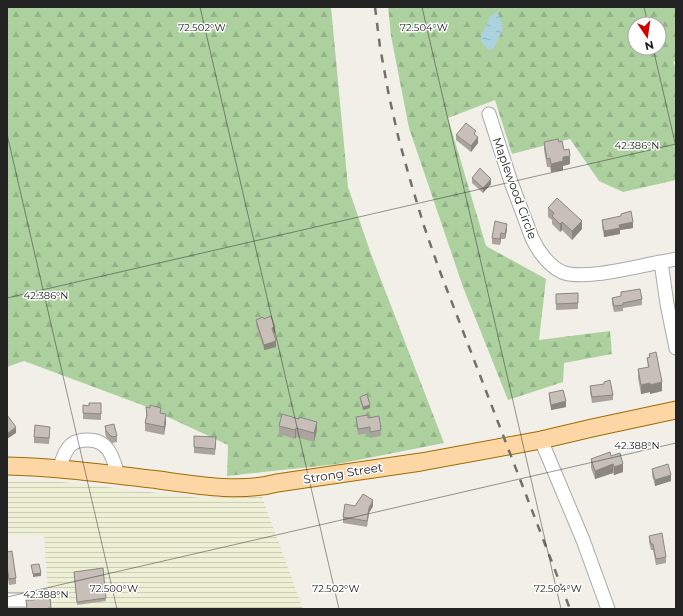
<svg xmlns="http://www.w3.org/2000/svg" width="683" height="616" font-family="Montserrat,sans-serif">
<style>
.farmland{fill:url(#farmland-rules)}
.forest{fill:url(#forest-firs);fill-rule:evenodd}
.water{fill:url(#water-ripples)}
.lines{fill:none;stroke-linecap:round;stroke-linejoin:round}
.minor-casing{stroke:#a9a9a9;stroke-width:15}
.major-casing{stroke:#a06b00;stroke-width:19}
.minor{stroke:#fff;stroke-width:13}
.major{stroke:#fcd6a4;stroke-width:17}
.rail{stroke:#707070;stroke-width:2.5;stroke-dasharray:8 8;stroke-linecap:butt}
.wall{fill:#aba49e}
.shaded-wall{fill:#8b8681}
.building{fill:#c7bfb8;stroke:#8b8681}
.ticks{fill:none;stroke:#222;stroke-width:1;stroke-opacity:0.45}
.labels{text-anchor:middle;dominant-baseline:central;stroke-width:3;stroke-linejoin:round;paint-order:stroke}
.street-label{font-size:12px;fill:#222;stroke:#fff}
.ticks-label{font-size:10px;text-anchor:middle;fill:#222;stroke:#fff;stroke-width:3;stroke-linejoin:round;paint-order:stroke}
</style>
<defs>
<pattern id="farmland-rules" width="6" height="5" patternUnits="userSpaceOnUse"><rect width="6" height="5" fill="#eef0d5"/><path d="M0 2.5h6" fill="none" stroke="#ccceb7"/></pattern>
<pattern id="forest-firs" width="22" height="20" patternUnits="userSpaceOnUse"><rect width="22" height="20" fill="#add19e"/><path d="M5 1l3.5 6h-7zM16 11l3.5 6h-7z" fill="#95b388"/></pattern>
<pattern id="water-ripples" width="26" height="14" patternUnits="userSpaceOnUse"><rect width="26" height="14" fill="#aad3df"/><path d="M2 4q2-2 4 0t4 0M15 11q2-2 4 0t4 0" fill="none" stroke="#92b5bf"/></pattern>
</defs>
<rect width="100%" height="100%" fill="#f2efe9"/>
<path class="farmland" d="M7 481H53L202 498 262 497 303 609H7V591L48 590 44 536 7 535Z"/>
<path class="forest" d="M7 7H331L348 187 371 254 444 443 338 464 227 476 228 445 142 405 24 361 7 367Z
M388 7H676V61L673 62 676 67V180L623 192 599 181 570 139 512 154 495 100 448 118 486 246 546 279 539 340 610 331 612 354 564 363 563 382 508 400 463 287 409 128 391 36ZM635 24H659V48H635Z"/>
<path class="water" d="M497 11 502 24V31L493 49 489 50 481 42V36L490 17Z"/>
<g class="lines">
<defs>
<path id="minor" d="M489 114 511 182 532 238C538 251 549 266 562 272 583 281 637 266 661 262
M676 259 661 262 667 304 676 348
M541 440 583 540 608 609
M59 469C62 461 65 449 72 444 76 441 83 440 88 440 109 440 113 458 118 475
M7 600H33"/>
<path id="major" d="M7 466C58 467 108 474 159 480 195 485 241 493 277 483L421 462 541 440 592 428 676 410"/>
</defs>
<use href="#minor" class="minor-casing"/>
<use href="#major" class="major-casing"/>
<use href="#minor" class="minor"/>
<use href="#major" class="major"/>
<path class="rail" d="M375 7 380 47 389 96 399 140 411 183 424 226 439 269 570 609"/>
</g>
<path class="wall" d="M456 135H476L478 143 471 152 456 140Z
M544 142H559L564 150 570 164 563 166V170L551 172 550 167H547L544 150Z
M472 178 491 184 483 193 472 183Z
M548 208 582 229 572 240 562 230 560 232 552 224V220L548 217Z
M621 214 633 228 620 230V234L604 237 602 226V220L621 216Z
M507 230 505 239H501L500 245 492 244V238Z
M621 292 642 299V305L623 308V311L614 312 612 304V298L621 296Z
M578 293V309L556 310V294Z
M264 319 275 333H273L276 347 264 350 256 325V320Z
M649 354 662 391 650 394V392L641 394 638 378V369L648 368 647 358 649 357Z
M590 386 613 395V400L592 403 590 392Z
M549 393 566 407 551 410 549 399Z
M360 397 370 408 363 410 360 400Z
M101 403V420L83 419V405L89 406Z
M146 407 161 413 166 423 164 435 145 431V423L146 418Z
M356 417 368 418 381 430V436L370 438V433L358 435 356 422Z
M105 426 117 436V442L112 443 106 437 105 432Z
M279 426 317 430 314 442 296 437 295 439 279 434Z
M50 432 49 444 34 443V437Z
M216 443 215 455 194 453V447Z
M611 456 623 472 614 475 613 473 595 479 591 468V459Z
M652 469 671 481 655 486 652 475Z
M355 506H373L369 513 367 527 343 523V517Z
M649 536 666 557V563L656 565 653 550H651L649 542Z
M7 552 16 578V584L9 585 7 573Z
M74 572 106 598V601L77 605Z
M41 591 49 597H50L51 609H26V600H33L41 598Z"/>
<path class="shaded-wall" d="M478 137V143L471 152V146Z
M570 156V164L563 166V170L551 172V164L563 157Z
M491 179V184L483 193V188Z
M582 221V229L572 240V231Z
M562 222V230L560 232V224Z
M633 222V228L620 230V234L604 237V231L619 225Z
M507 224V230L505 239V234Z
M501 233V239L500 245V239Z
M275 327V333L272 334V328Z
M276 341V347L264 350V345Z
M662 382V391L650 394V385Z
M650 383V392L641 394V385Z
M566 401V407L551 410V405Z
M370 405V408L363 410V407Z
M166 414V423L164 435V427Z
M317 422V430L314 442V433Z
M16 427V433L7 439V434Z
M296 428V437L295 439V430Z
M613 464V473L595 479V471Z
M623 464V472L614 475V467Z
M671 475V481L655 486V480Z
M373 500V506L369 513 367 527 369 508Z
M41 573V576L33 577V574Z"/>
<path class="building" d="M466 123 476 131 474 134 478 137 471 146 456 135Z
M558 139 559 142 562 141 564 150 569 149 570 156 563 157V161L551 164 550 158 547 159 544 142Z
M480 168 491 179 483 188 472 178Z
M557 198 582 221 572 231 562 222 560 224 552 216 554 213 548 208Z
M631 211 633 222 619 225 620 228 604 231 602 220 621 216V214Z
M495 221 507 224 505 234 501 233 500 239 492 238Z
M640 289 642 299 623 303V305L614 306 612 298 621 296V292Z
M578 293V303L556 304V294Z
M271 316 275 327 272 328 276 341 264 345 256 320 263 317 264 319Z
M656 352 662 382 650 385V383L641 385 638 369 649 367 647 358 650 357 649 354Z
M610 380 613 395 592 397 590 386 604 384V382Z
M563 390 566 401 551 405 549 393Z
M367 394 370 405 363 407 360 397Z
M89 403H101V414L83 413V405L89 406Z
M150 405 161 408 160 413 166 414 164 427 145 423 147 415 146 407 150 408Z
M282 414 299 419V417L317 422 314 433 296 428 295 430 279 426Z
M7 415 16 427 7 434Z
M368 415V418L379 416 381 430 370 432V427L358 429 356 417Z
M114 424 117 436 112 437 106 431 105 426Z
M35 425 50 427 49 438 34 437Z
M194 436 216 437 215 449 194 447Z
M610 452 611 456 620 453 623 464 614 467 613 464 595 471 591 459Z
M668 464 671 475 655 480 652 469Z
M363 494 373 500 369 508 367 521 343 517 345 504 355 506Z
M662 533 666 557 656 559 653 544H651L649 536Z
M12 551 16 578 9 579 7 567V552Z
M39 564 41 573 33 574 31 565Z
M103 568 106 598 77 602 74 572Z
M47 589 49 597H50L51 608H48V609H27L26 600H33L41 598V591Z"/>
<path class="ticks" d="M200 7 339 609M422 7 561 609M644 7 648 24M653 48 676 147M7 134 117 609M7 298 676 144M7 597 676 443"/>
<g class="labels">
<g class="street-label">
<text transform="translate(515 188) rotate(70)">Maplewood Circle</text>
<text transform="translate(343 473) rotate(-9)">Strong Street</text>
</g>
</g>
<g class="ticks-label">
<text x="202" y="31">72.502°W</text>
<text x="424" y="31">72.504°W</text>
<text x="637" y="149">42.386°N</text>
<text x="46" y="299">42.386°N</text>
<text x="637" y="449">42.388°N</text>
<text x="114" y="592">72.500°W</text>
<text x="336" y="592">72.502°W</text>
<text x="558" y="592">72.504°W</text>
<text x="46" y="598">42.388°N</text>
</g>
<rect width="683" height="616" fill="none" stroke="#222222" stroke-width="16"/>
<g transform="translate(647 36) rotate(167)"><circle r="19" fill="#ffffff" stroke="#a7a7a7"/>
<path d="M0-3L7 15L0 10L-7 15Z" fill="#d40000"/>
<text y="-6" font-size="11" font-weight="bold" text-anchor="middle" fill="#222222">N</text>
</g>
</svg>
